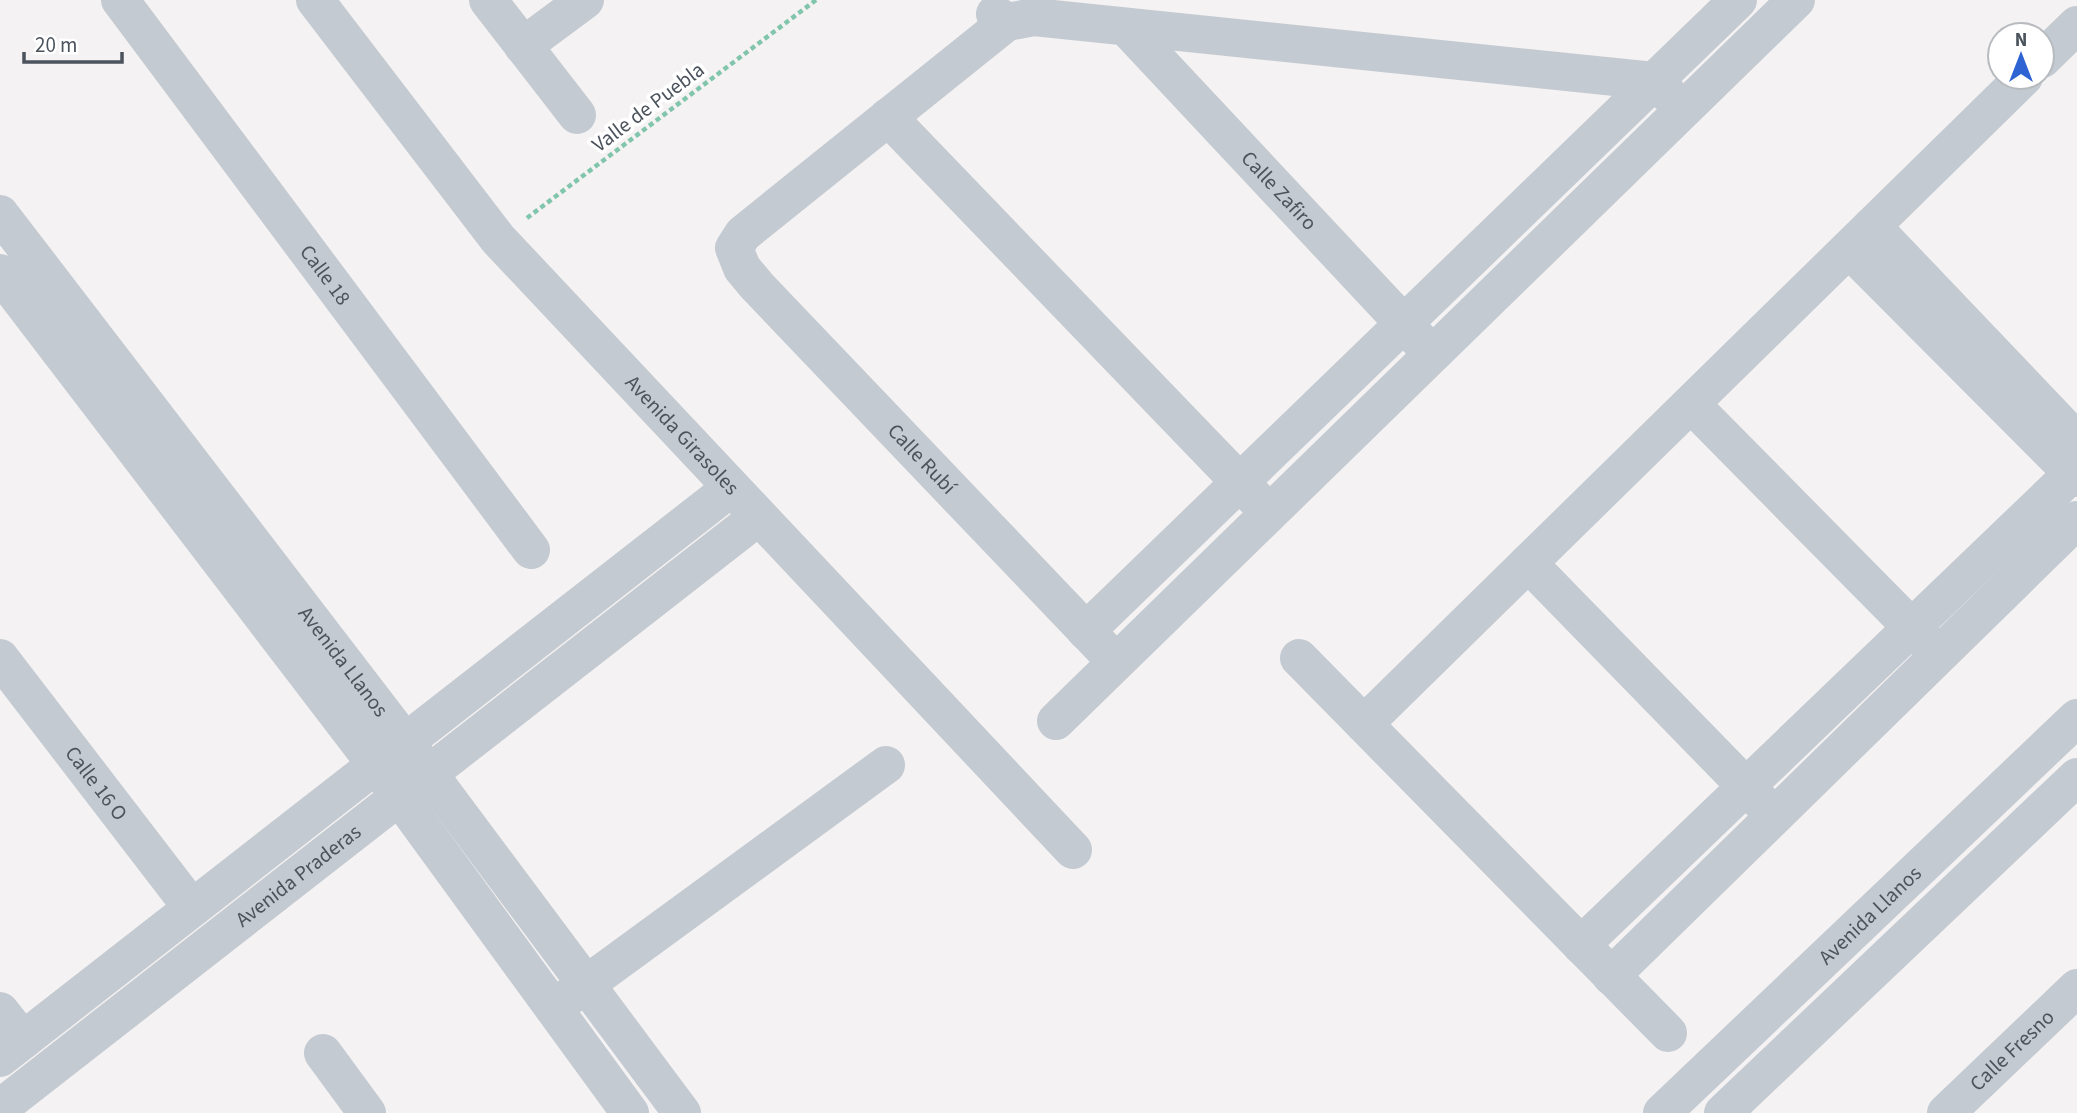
<svg xmlns="http://www.w3.org/2000/svg" width="2077" height="1113" font-family="'Source Sans 3',sans-serif">
<style>
.lines{fill:none;stroke-linecap:round;stroke-linejoin:round}
.path{stroke:#81c6ac;stroke-width:4.5;stroke-dasharray:5 3.5;stroke-linecap:butt}
.minor{stroke:#c4cad1;stroke-width:38}
.labels{text-anchor:middle;dominant-baseline:central;stroke-width:7;stroke-linejoin:round;paint-order:stroke}
.street-label{font-size:21px;fill:#4b535d;stroke:#fff}
</style>
<rect width="100%" height="100%" fill="#f4f2f2"/>
<g class="lines">
<path class="path" d="M527 218 816 0"/>
<g class="minor">
<path id="s1" d="M120 0 531 550"/>
<path id="s2" d="M315 0 498 239 1073 850"/>
<path d="M488 0 577 115"/>
<path d="M995 14 1007 22 1034 17 1654 81 1667 93"/>
<path id="s3" d="M1007 22 743 234 734 248 742 268 757 286 1116 662"/>
<path id="s4" d="M1126 27 1421 342"/>
<path d="M523 46 585 0"/>
<path d="M2042 59 2077 25"/>
<path d="M888 117 1256 499"/>
<path id="s5" d="M0 214 406 743 682 1113"/>
<path d="M1872 226 2077 441"/>
<path d="M1849 249 2077 478"/>
<path d="M0 273 377 766 630 1113"/>
<path d="M1691 404 1930 646"/>
<path d="M1528 563 1763 804"/>
<path d="M1086 631 1738 0"/>
<path id="s6" d="M0 658 192 908"/>
<path d="M1299 658 1668 1033"/>
<path d="M1056 721 1796 0"/>
<path d="M1364 724 2024 77"/>
<path d="M1581 945 2077 469"/>
<path d="M1611 976 2077 520"/>
<path d="M566 999 886 765"/>
<path d="M0 1011 23 1040"/>
<path d="M323 1053 367 1113"/>
<path d="M0 1058 731 488"/>
<path id="s7" d="M0 1108 758 517"/>
<path id="s8" d="M1662 1113 2077 718"/>
<path d="M1723 1113 2077 777"/>
<path id="s9" d="M1946 1113 2077 988"/>
</g>
</g>
<g class="labels">
<g class="street-label">
<text transform="translate(648 107) rotate(-37)">Valle de Puebla</text>
<text stroke="none"><textPath href="#s4" startOffset="224">Calle Zafiro</textPath></text>
<text stroke="none"><textPath href="#s1" startOffset="343">Calle 18</textPath></text>
<text stroke="none"><textPath href="#s2" startOffset="570">Avenida Girasoles</textPath></text>
<text stroke="none"><textPath href="#s3" startOffset="639">Calle Rubí</textPath></text>
<text stroke="none"><textPath href="#s5" startOffset="564">Avenida Llanos</textPath></text>
<text stroke="none"><textPath href="#s6" startOffset="158">Calle 16 O</textPath></text>
<text stroke="none"><textPath href="#s7" startOffset="378">Avenida Praderas</textPath></text>
<text stroke="none"><textPath href="#s8" startOffset="287">Avenida Llanos</textPath></text>
<text stroke="none"><textPath href="#s9" startOffset="91">Calle Fresno</textPath></text>
</g>
</g>
<g transform="translate(2021 56)"><circle r="33" fill="#ffffff" stroke="#b7babe" stroke-width="2"/>
<path d="M0-5L12 26L0 18L-12 26Z" fill="#2d63d2"/>
<text y="-10" font-size="19" font-weight="bold" text-anchor="middle" fill="#4b535d">N</text>
</g>
<path d="M24 52v10h98v-10" fill="none" stroke="#4b535d" stroke-width="3.5"/>
<text x="35" y="52" font-size="21" fill="#4b535d" stroke="#ffffff" stroke-width="5" paint-order="stroke">20 m</text>
</svg>
